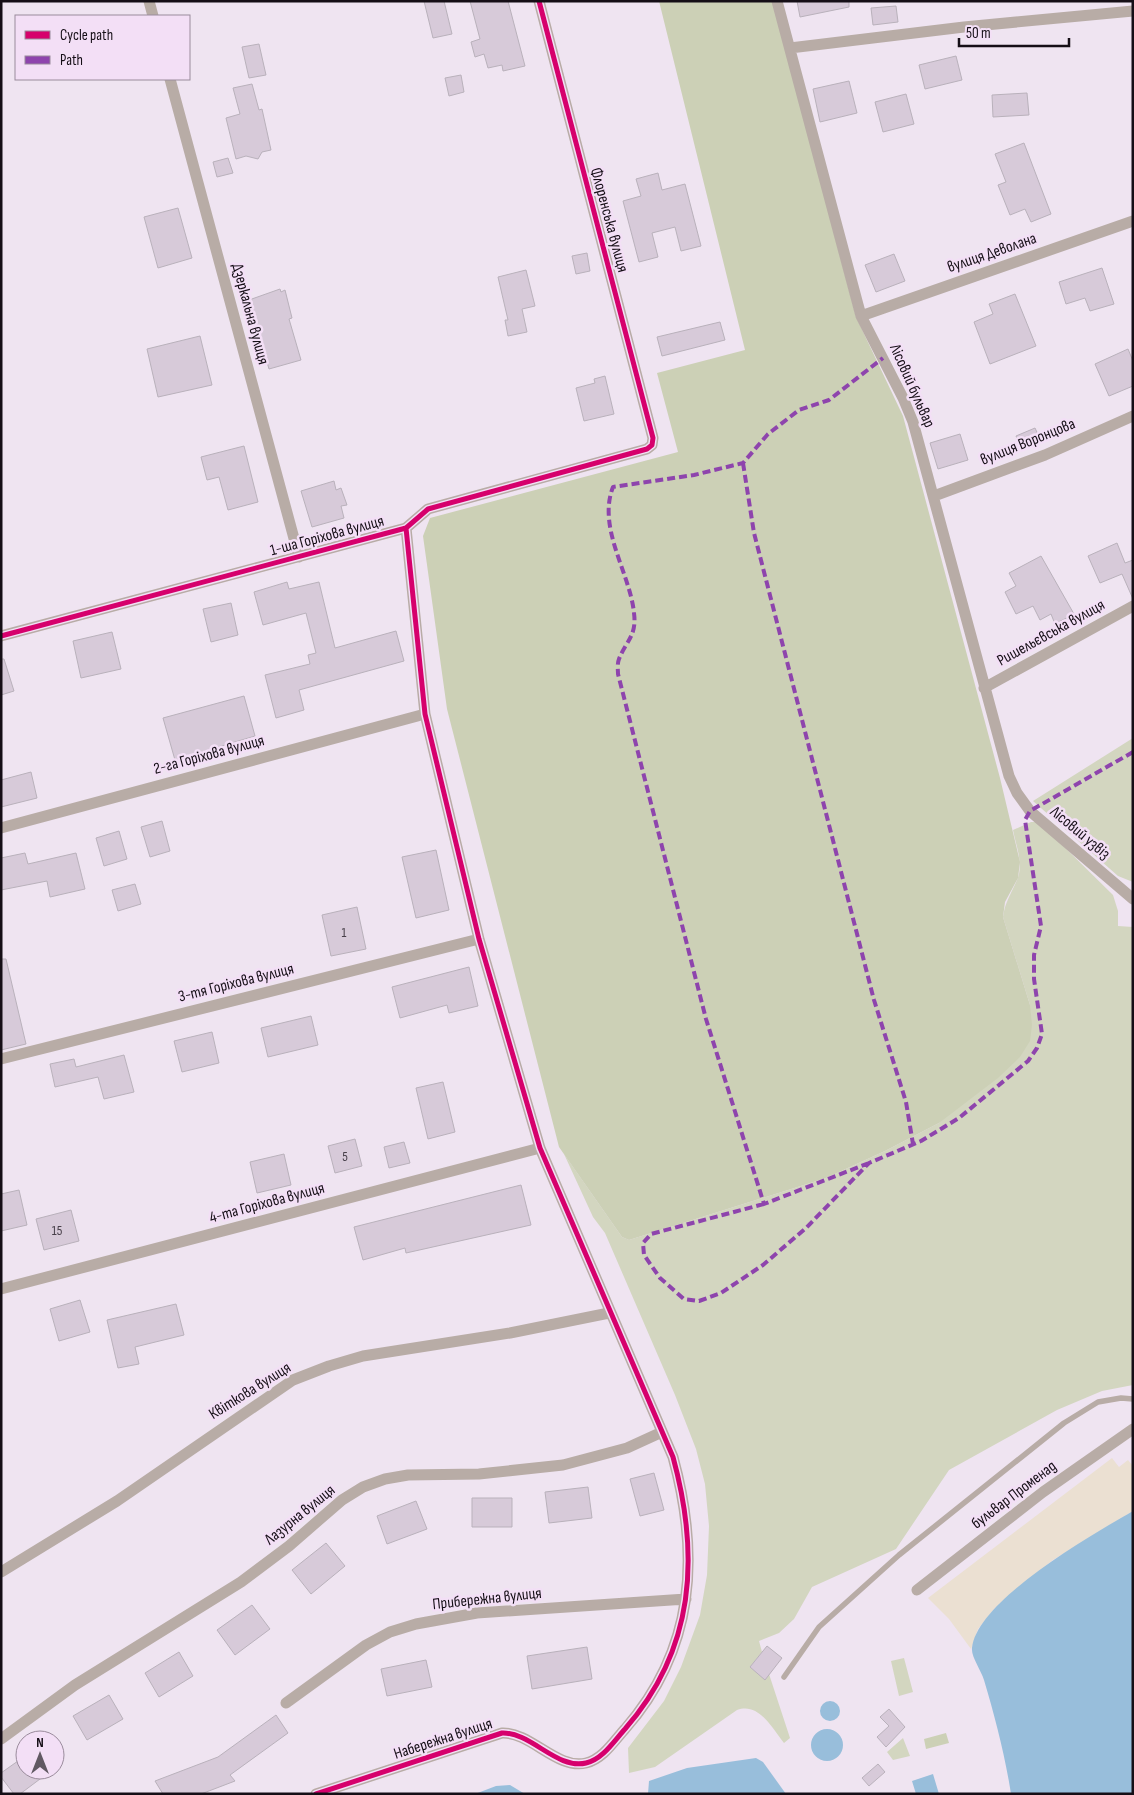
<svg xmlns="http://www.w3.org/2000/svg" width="1134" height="1795" font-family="'Sofia Sans Condensed',sans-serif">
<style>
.green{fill:#d3d6c0}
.forest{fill:#ccd0b6}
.sand{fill:#ebe0d2}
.water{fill:#98bedb}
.building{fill:#d7cad9;stroke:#b9b1bb}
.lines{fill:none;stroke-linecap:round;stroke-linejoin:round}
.service{stroke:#b8aca6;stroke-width:5.5}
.minor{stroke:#b8aca6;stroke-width:11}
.quiet{stroke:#8e44ad;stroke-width:4;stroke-dasharray:8 4;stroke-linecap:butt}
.cycleway-casing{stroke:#f3dff6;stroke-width:8}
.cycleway{stroke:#d6006c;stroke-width:5}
.labels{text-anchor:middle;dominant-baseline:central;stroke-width:5;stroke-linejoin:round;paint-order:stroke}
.number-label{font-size:14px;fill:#48404a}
.street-label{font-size:16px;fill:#150e16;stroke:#f3dff6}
</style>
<rect width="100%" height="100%" fill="#efe4f1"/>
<path class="green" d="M1133 738V882L1118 876 1033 801Z
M1031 822H1039L1113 895 1118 911V926L1133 927V1385L1102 1391 1057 1410 949 1470 896 1549 812 1587 794 1619 779 1633 759 1641 762 1652 750 1667 765 1679 769 1674 790 1738 784 1743C772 1728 759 1702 737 1710L655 1767 629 1773 628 1748 664 1701 681 1667 700 1615 707 1575 709 1526 705 1484 696 1449 675 1395 605 1233 593 1217 564 1154 622 1237 629 1240 826 1178 885 1151 939 1123 1030 1005 1003 917C1005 902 1011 894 1017 880 1024 864 1016 846 1013 830Z
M904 1658 913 1692 899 1696 891 1661Z
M903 1738 910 1756 893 1760 887 1752Z"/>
<path class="forest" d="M659 1H773L856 317 903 416 1000 778 1020 862 1018 878 1005 902 1003 917 1030 1005 1032 1025 1030 1041 1020 1057 998 1078 939 1123 885 1151 826 1178 629 1240 622 1237 559 1147 447 709 423 536 430 518 678 452 657 373 745 350Z
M946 1733 949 1743 926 1749 924 1739Z"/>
<path class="sand" d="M1112 1458 1119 1467 1128 1460 1133 1466V1511L1053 1560 995 1608 978 1629 971 1649 949 1619 928 1598Z"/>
<path class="water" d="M1133 1511V1794H1011C1005 1755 995 1717 984 1680 981 1670 971 1657 972 1648 977 1600 1093 1534 1133 1511Z
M820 1711a10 10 0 1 1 20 0a10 10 0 1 1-20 0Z
M811 1745a16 16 0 1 1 32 0a16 16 0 1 1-32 0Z
M756 1758 763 1762 786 1794H648L649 1781 687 1768Z
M933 1774 939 1794H916L912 1781Z
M510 1785 525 1794H475L496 1786Z"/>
<path class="building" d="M424 1H444L452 34 433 38Z
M470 1H508L525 66 503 71 502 65 488 68 484 54 475 57 471 42 480 39Z
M797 1H849V7L800 17Z
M896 6 898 22 873 25 871 8Z
M259 44 266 75 249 78 242 47Z
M956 56 962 80 925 89 919 65Z
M461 75 464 92 449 96 445 78Z
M849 81 857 113 820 122 813 89Z
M252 84 259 110 262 109 271 150 262 152 258 159 246 156 236 159 226 118 240 114 233 88Z
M1027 93 1029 115 993 117 992 95Z
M906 94 914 124 883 132 875 102Z
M1024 143 1051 214 1031 222 1025 209 1010 215 998 185 1006 182 995 154Z
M228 158 233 173 217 177 213 162Z
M658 173 662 190 685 184 701 246 681 251 675 227 652 233 658 257 639 262 623 201 641 196 636 179Z
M178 208 192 258 158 268 144 217Z
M587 253 590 271 576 274 572 256Z
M894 254 905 281 876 292 865 265Z
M1102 268 1114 304 1090 311 1085 298 1066 304 1059 282Z
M526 270 535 306 522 309 527 332 508 336 505 320H508L498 277Z
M280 289 281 292 285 290 292 318 289 319 301 360 269 369 249 300Z
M1015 294 1036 346 990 364 974 322 993 314 989 304Z
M720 322 725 340 662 356 657 337Z
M200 336 212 385 158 397 147 349Z
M1128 349 1133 361V386L1109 396 1095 364Z
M605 376 614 414 584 421 576 388 595 383 594 379Z
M1035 428 1041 441 1022 450 1016 436Z
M960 434 968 460 938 469 930 443Z
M244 446 258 502 228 510 219 477 207 480 201 457Z
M334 481 336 490 341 488 347 505 341 506 344 518 312 527 301 491Z
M1117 543 1125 563 1133 560V599L1122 574 1100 583 1088 556Z
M1041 556 1074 614 1055 624 1051 614 1040 620 1033 606 1016 614 1005 592 1016 586 1009 573Z
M287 582 289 589 319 582 335 648 396 631 404 661 299 690 304 710 276 718 265 675 310 664 308 655 316 653 306 613 263 625 254 592Z
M231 603 238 635 211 642 203 609Z
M112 632 121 669 81 678 73 641Z
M1 659H4L14 691 1 695Z
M244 696 255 736 175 760 163 718Z
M31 772 37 798 1 807V780Z
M162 821 170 851 150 857 141 827Z
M119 831 127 859 104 866 96 838Z
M436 850 449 910 416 918 402 857Z
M25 853 28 864 76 853 85 889 50 897 47 881 1 890V858Z
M135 884 141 904 118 911 112 890Z
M357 907 366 949 331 956 322 915Z
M1 959H6L26 1044 1 1050Z
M469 967 478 1006 449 1013 447 1005 400 1018 392 987Z
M311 1016 318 1045 268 1057 261 1028Z
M212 1032 219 1063 182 1072 174 1041Z
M124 1055 134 1092 104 1099 98 1077 55 1087 50 1064 74 1059 76 1067Z
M443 1082 455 1132 428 1139 416 1088Z
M355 1139 362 1166 335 1173 328 1146Z
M404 1142 410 1163 389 1168 384 1147Z
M284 1154 291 1185 257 1193 250 1162Z
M521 1185 531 1225 406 1253 405 1248 363 1260 354 1227Z
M19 1190 27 1225 1 1231V1194Z
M71 1210 79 1241 44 1250 36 1219Z
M80 1300 90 1332 59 1341 50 1309Z
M176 1304 184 1335 135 1347 139 1364 118 1368 107 1320Z
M654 1473 664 1510 640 1516 630 1479Z
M588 1487 592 1518 549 1523 545 1492Z
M472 1498H512V1527H472Z
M416 1501 427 1529 387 1544 377 1516Z
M326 1543 345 1566 311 1594 292 1570Z
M252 1605 270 1629 235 1655 217 1630Z
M767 1646 782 1658 765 1680 750 1667Z
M587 1647 592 1679 532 1689 527 1656Z
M179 1652 193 1676 159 1697 145 1673Z
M426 1660 432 1687 387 1696 381 1669Z
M109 1695 123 1719 87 1740 73 1716Z
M889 1709 905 1727 886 1747 877 1737 889 1726 880 1717Z
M276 1715 288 1733 230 1775 235 1781 201 1794H163L155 1781 218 1757Z
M25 1756V1770H52L20 1794H14L1 1777V1773Z
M878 1764 885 1772 869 1786 862 1778Z"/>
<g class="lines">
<path class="service" d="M784 1677 819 1627 899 1555 1064 1423 1098 1402 1121 1398 1133 1399"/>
<path class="minor" d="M149 1 153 16
M777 1 861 316 903 398 913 422 1009 776 1017 793 1030 811 1133 899
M790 48 964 27 1133 11
M170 79 299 557
M861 316 1133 221
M934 496 1045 455 1133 416
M1 636 406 528 428 509 647 449 652 445 653 438 539 1
M984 688 1133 606
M1 828 425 714
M1 1059 479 939
M1 1289 540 1148
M1 1572 117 1501 293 1380 329 1366 363 1356 510 1333 609 1313
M917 1590 1043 1492 1133 1429
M286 1703 366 1645 390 1632 416 1624 477 1613 686 1599
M1 1739 75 1685 241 1582 289 1546 342 1500 363 1487 385 1479 408 1475 479 1474 563 1465 627 1448 662 1432
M316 1794 502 1733C531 1732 557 1770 586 1763 603 1759 614 1741 625 1729 695 1649 700 1556 673 1457L540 1148 479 939 425 714 406 528"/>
<path class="quiet" d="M743 463 754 533 874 1000 906 1102 913 1144
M869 1163 764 1204 706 1019 618 674C618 670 617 664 619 659 626 641 637 636 634 613 630 573 597 528 613 487L694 475 743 463 768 434 799 410 829 400 883 358
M764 1204 651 1234 643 1243 644 1255 660 1278 684 1299 699 1301 721 1293 763 1265 806 1228 869 1163 921 1141 959 1118 1028 1061 1037 1048 1042 1034 1034 979V955L1041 926 1025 820 1030 811 1133 752"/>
<defs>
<path id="cycleway" d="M1 636 406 528 428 509 647 449 652 445 653 438 539 1
M316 1794 502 1733C531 1732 557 1770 586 1763 603 1759 614 1741 625 1729 695 1649 700 1556 673 1457L540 1148 479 939 425 714 406 528"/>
</defs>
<use href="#cycleway" class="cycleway-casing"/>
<use href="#cycleway" class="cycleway"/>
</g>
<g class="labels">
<g class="number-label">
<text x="344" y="932">1</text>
<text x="345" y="1156">5</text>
<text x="57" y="1230">15</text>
</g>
<g class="street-label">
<text transform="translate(609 220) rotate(75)">Флоренська вулиця</text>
<text transform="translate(992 253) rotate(-19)">вулиця Деволана</text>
<text transform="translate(250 314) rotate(75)">Дзеркальна вулиця</text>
<text transform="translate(912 386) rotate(66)">Лісовий бульвар</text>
<text transform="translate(1028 442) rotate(-22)">вулиця Воронцова</text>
<text transform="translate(327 536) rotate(-15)">1-ша Горіхова вулиця</text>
<text transform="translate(1051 633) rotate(-29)">Ришельєвська вулиця</text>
<text transform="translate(209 755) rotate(-15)">2-га Горіхова вулиця</text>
<text transform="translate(1080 833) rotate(40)">Лісовий узвіз</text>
<text transform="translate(236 983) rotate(-14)">3-тя Горіхова вулиця</text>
<text transform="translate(267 1203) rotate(-15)">4-та Горіхова вулиця</text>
<text transform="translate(250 1391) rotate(-32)">Квіткова вулиця</text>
<text transform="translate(1014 1495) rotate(-37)">бульвар Променад</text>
<text transform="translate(300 1515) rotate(-39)">Лазурна вулиця</text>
<text transform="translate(487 1599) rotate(-6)">Прибережна вулиця</text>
<text transform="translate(443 1739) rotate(-18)">Набережна вулиця</text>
</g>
</g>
<rect width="1134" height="1795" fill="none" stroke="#150e16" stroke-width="5"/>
<rect x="15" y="15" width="175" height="65" fill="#f3dff6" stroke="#9a8b9c"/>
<rect x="25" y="31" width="25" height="8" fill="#d6006c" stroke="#9a8b9c"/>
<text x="60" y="40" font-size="15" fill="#150e16">Cycle path</text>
<rect x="25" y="56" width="25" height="8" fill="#8e44ad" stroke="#9a8b9c"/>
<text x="60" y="65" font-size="15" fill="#150e16">Path</text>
<g transform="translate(40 1755)"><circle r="24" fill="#f3dff6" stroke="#9a8b9c"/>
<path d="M0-4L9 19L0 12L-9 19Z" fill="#615963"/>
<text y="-8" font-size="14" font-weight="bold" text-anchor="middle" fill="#150e16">N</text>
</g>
<path d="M959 38v8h110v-8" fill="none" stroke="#150e16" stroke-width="2.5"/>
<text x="966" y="38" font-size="15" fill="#150e16" stroke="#f3dff6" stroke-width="4" paint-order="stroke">50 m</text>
</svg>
